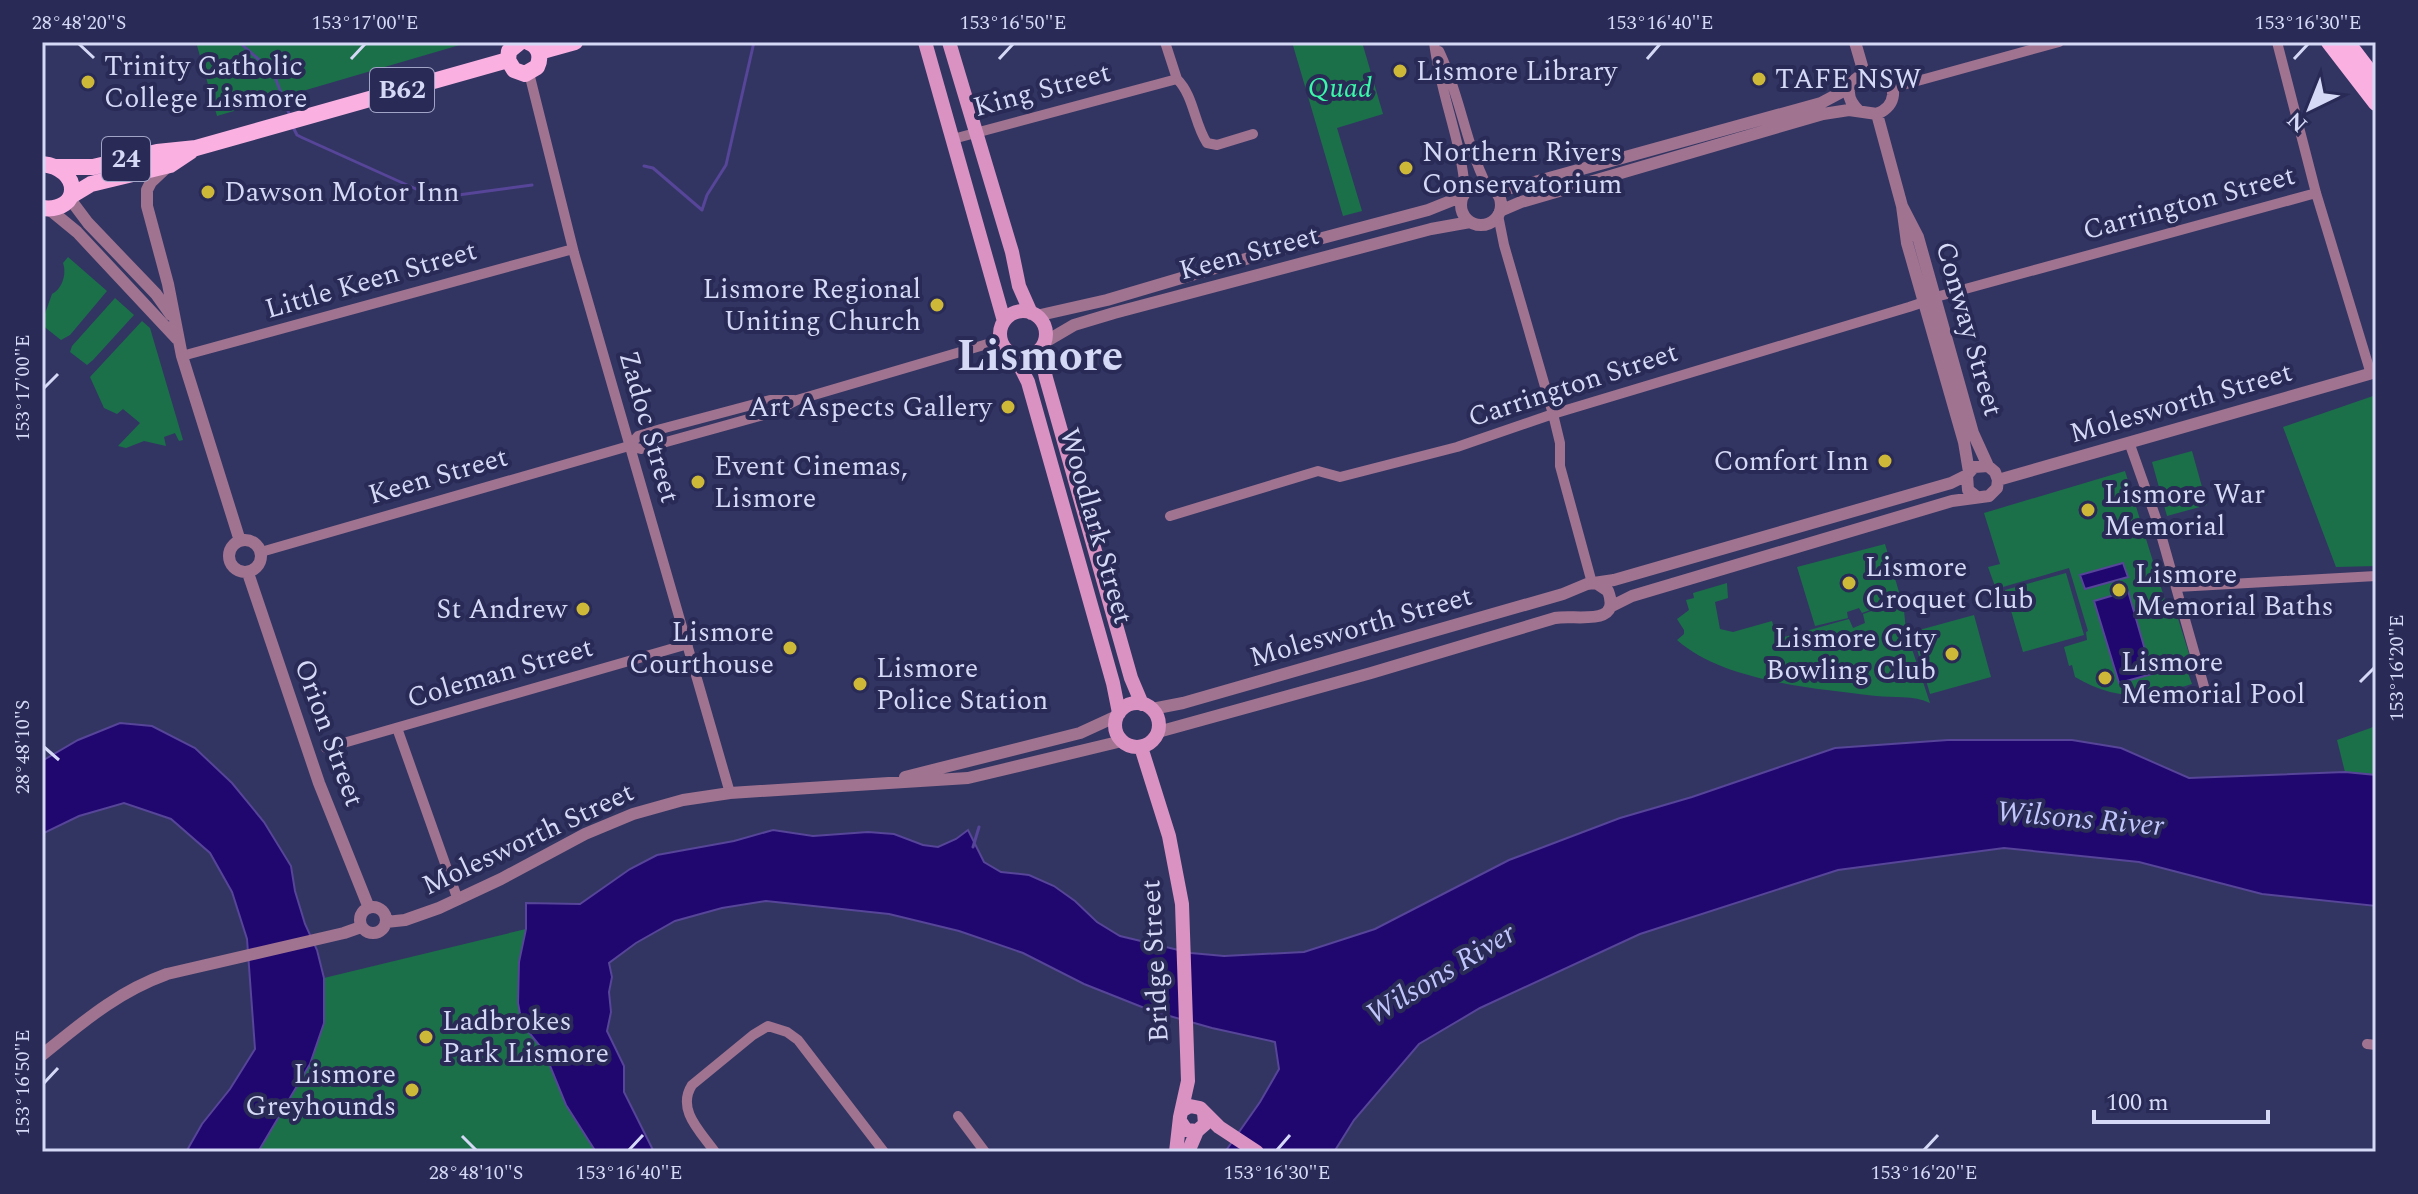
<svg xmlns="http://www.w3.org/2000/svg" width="2418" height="1194" font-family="Spectral,serif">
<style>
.green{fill:#1b704a}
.water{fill:#20066f;stroke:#564598;stroke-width:2}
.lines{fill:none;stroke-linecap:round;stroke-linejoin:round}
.stream{stroke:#564598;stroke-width:3}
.minor{stroke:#a07391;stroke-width:10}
.tertiary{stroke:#a07391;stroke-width:12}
.secondary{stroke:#d992c2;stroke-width:14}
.primary{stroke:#fab1e2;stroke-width:16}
.ticks{fill:none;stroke:#d5d9f6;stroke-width:3}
.poi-dot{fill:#ceb837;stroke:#292a56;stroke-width:3}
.labels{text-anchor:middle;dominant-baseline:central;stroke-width:8;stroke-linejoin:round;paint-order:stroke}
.shield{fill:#292a56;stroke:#a1a4c6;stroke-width:2}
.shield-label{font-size:26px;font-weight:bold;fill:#d5d9f6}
.poi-label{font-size:28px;fill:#d5d9f6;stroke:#292a56;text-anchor:start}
.park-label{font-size:28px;font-style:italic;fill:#39f9a8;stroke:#292a56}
.street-label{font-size:28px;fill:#d5d9f6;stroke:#292a56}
.water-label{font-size:30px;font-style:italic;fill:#c0c6fb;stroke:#292a56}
.town-label{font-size:44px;font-weight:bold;fill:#d5d9f6;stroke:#292a56}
.neatline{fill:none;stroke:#d5d9f6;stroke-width:3}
.ticks-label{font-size:20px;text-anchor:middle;fill:#d5d9f6}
</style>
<rect width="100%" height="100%" fill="#323562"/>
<path class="green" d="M196 42H470L217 116Z
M1292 42H1362L1383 114 1337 128 1362 211 1343 216Z
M68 257 107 291 70 335 61 340 42 325V322L52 294C62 289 67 274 63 263Z
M115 298 134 315 93 360 87 365 70 352 72 346Z
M142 321 150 328 183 440 179 441 175 433 164 437 166 446 144 441 126 448 118 446 140 423 123 409 117 414 104 408 90 377Z
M2376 395V566L2336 567 2283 427Z
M2192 451 2207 505 2167 516 2152 462Z
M2125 471 2169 613 2176 612 2191 660 2184 662 2192 684 2182 687 2183 693C2144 699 2110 698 2075 677L2072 665 2069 666 2064 647 2087 640 2086 632 2088 631 2069 568 1996 589 1988 567 2000 564 1984 513Z
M1885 544 1901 599 1862 613 1859 608 1847 612 1848 618 1815 626 1797 567Z
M2066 573 2084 635 2023 652 2005 590Z
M1727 583 1728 598 1715 602 1720 629 1733 632 1772 621 1777 639 1849 619 1853 628 1865 623 1863 614 1903 600 1906 631 1930 703C1914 695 1893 698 1876 696 1814 688 1725 682 1677 640L1684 634V630L1677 619 1689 610 1686 600 1694 598 1693 593Z
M1974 615 1991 677 1930 694 1912 632Z
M2376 726V775L2345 772 2337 740Z
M526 929 519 962 518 1003 522 1023 544 1051 566 1105 596 1152H258L310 1064 324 1023V978Z"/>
<path class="water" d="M2123 563 2128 577 2085 589 2080 575Z
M2128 591 2152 674 2119 683 2094 601Z
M120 723 152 726 195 748 232 783 264 822 291 866 295 891 305 924 317 950 324 978V1023L310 1064 258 1152H186L202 1124 230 1089 255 1049 247 939 232 892 210 853 171 819 124 803 79 816 42 834V761L78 740Z
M1948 740H2072L2121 748 2189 778 2345 772 2376 775V906L2262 894 2139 862 2004 848 1838 870 1640 934 1480 1008 1419 1044 1354 1120 1334 1152H1225L1260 1102 1279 1069 1275 1042 1212 1028 1152 1011 1084 984 1023 953 959 931 889 914 766 901 722 908 675 921 636 943 609 963 612 977 609 992 611 1012 607 1031 624 1066V1092L654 1152H596L566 1105 544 1051 522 1024 518 1003 519 962 526 929V903L580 904 630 869 657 855 734 841 773 830 813 836 868 832 894 834 923 845 938 847 956 839 968 830 984 862 1001 872 1029 875 1054 886 1075 901 1097 922 1120 936 1191 953 1224 956 1304 952 1375 929 1509 860 1620 818 1692 797 1835 748Z"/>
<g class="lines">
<path class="stream" d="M239 42 273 72 290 116
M293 127 297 135 303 138 436 198 532 185
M644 166 653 168 702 210 707 195 726 165 754 42
M973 847 979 827"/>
<path class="minor" d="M1165 42 1177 79
M1434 42C1440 94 1462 141 1465 192
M2277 42 2316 193 2371 374
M1439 51C1460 94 1465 143 1487 186
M529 73 574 253 730 793
M1892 88 2059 42
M953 139 1177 79C1194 96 1194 123 1207 143L1217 145 1253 134
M1498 215 1504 245 1553 414 1560 443V466L1592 583
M1936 297 2316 193
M182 356 573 249
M2129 442 2158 524 2205 690
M629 446 638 436 661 429 770 400H794
M1170 516 1318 471 1340 477 1457 447 1553 414 1909 307 1924 302 1929 297
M261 552 629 446 641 449 774 412 797 400 1001 340
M2177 587 2376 576
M397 728 458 900
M326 748 688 644
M2367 1044 2376 1045
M958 1116 985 1152
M715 1152C701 1132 676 1110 692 1085L753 1035 768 1026 787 1032 798 1040 884 1152"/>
<path class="tertiary" d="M1855 42 1864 73
M1877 114 1902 206 1907 243 1964 442 1969 472
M167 167 151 182 147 190V206L168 284 182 356 240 541
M1461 205a20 20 0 1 1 40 0a20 20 0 1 1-40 0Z
M1495 190 1517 187 1821 103 1851 87
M70 199 88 223 156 294 171 315
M49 209 77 232 177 339
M1500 211 1521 202 1823 114 1849 110 1877 114C1886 110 1892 105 1893 95 1896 53 1823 77 1859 111
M1036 316 1107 300 1266 253 1428 210 1463 196
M1045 342 1074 325 1114 313 1431 229 1470 222
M1998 480 2376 372
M1977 497 1968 490 1967 475 1974 467 1988 466
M229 556a16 16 0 1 1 32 0a16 16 0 1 1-32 0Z
M248 573 319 783 369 908
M1610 607 1632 596 1952 501 1989 496 1997 488 1998 480 1995 472 1988 466 1973 433 1918 237 1902 206
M1152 709 1183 703 1563 594 1587 584 1614 580 1951 483 1967 475
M1158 732 1371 673 1555 618C1575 614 1622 628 1608 591L1596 583
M905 777 1080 733 1117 716
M360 920a13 13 0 1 1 26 0a13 13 0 1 1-26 0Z
M386 922 405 920 439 908 501 879 585 834 633 814 683 800 730 793 968 778 1122 741
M42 1055C83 1022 117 992 167 974L344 933 361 927"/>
<path class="secondary" d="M925 42 1004 321
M949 42 1012 252 1019 286 1031 313
M1000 334a23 23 0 1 1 46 0a23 23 0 1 1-46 0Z
M1040 349 1046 378 1131 678 1142 704
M1015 356 1028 382 1113 683 1119 713
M1115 725a22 22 0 1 1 44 0a22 22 0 1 1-44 0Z
M1141 747 1169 836 1182 904 1188 1081 1180 1117 1176 1152
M1183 1110 1190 1106 1200 1108 1219 1127 1257 1152
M1180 1121 1186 1130 1197 1131 1205 1124 1204 1112
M1188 1152 1197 1131"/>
<path class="primary" d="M520 42 509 51 508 60 514 70 525 74 537 67C542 56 539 46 528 42
M2329 42 2376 103
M2347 42 2376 80
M539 52 575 42
M42 164C82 168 82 213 42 208
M56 167H93L157 152 196 148 508 60
M71 196 91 184 170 165 191 151"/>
</g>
<path class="ticks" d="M79 44 94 58M351 59 365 44M999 59 1013 44M1647 59 1660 44M2294 59 2308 44M44 388 58 374M2360 682 2374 668M44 747 59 760M44 1083 58 1068M462 1136 476 1150M629 1150 643 1135M1277 1150 1290 1135M1924 1150 1938 1135"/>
<g class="poi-dot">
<circle cx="1400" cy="71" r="8"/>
<circle cx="1759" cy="79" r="8"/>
<circle cx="88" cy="82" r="8"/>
<circle cx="1406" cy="168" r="8"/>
<circle cx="208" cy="192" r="8"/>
<circle cx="937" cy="305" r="8"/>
<circle cx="1008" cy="407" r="8"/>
<circle cx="1885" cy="461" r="8"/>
<circle cx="698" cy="482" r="8"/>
<circle cx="2088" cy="510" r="8"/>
<circle cx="1849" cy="583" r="8"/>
<circle cx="2119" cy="590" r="8"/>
<circle cx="583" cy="609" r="8"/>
<circle cx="790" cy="648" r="8"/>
<circle cx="1952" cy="654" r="8"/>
<circle cx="2105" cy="678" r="8"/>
<circle cx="860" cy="684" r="8"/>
<circle cx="426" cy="1037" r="8"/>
<circle cx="412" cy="1090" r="8"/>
</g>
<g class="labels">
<g class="shield">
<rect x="370" y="68" width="64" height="44" rx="6"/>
<rect x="102" y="137" width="48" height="44" rx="6"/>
</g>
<g class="shield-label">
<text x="402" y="90">B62</text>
<text x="126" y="159">24</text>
</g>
<g class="poi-label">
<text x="104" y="66">Trinity Catholic<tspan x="104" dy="32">College Lismore</tspan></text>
<text x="1416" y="71">Lismore Library</text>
<text x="1775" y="79">TAFE NSW</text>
<text x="1422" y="152">Northern Rivers<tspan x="1422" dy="32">Conservatorium</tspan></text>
<text x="224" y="192">Dawson Motor Inn</text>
<text x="921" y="289" text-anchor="end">Lismore Regional<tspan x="921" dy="32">Uniting Church</tspan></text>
<text x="992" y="407" text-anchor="end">Art Aspects Gallery</text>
<text x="1869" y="461" text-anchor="end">Comfort Inn</text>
<text x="714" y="466">Event Cinemas,<tspan x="714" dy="32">Lismore</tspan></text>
<text x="2104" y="494">Lismore War<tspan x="2104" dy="32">Memorial</tspan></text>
<text x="1865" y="567">Lismore<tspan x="1865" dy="32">Croquet Club</tspan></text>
<text x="2135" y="574">Lismore<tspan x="2135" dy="32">Memorial Baths</tspan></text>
<text x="567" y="609" text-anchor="end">St Andrew</text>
<text x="774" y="632" text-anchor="end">Lismore<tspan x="774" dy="32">Courthouse</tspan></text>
<text x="1936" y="638" text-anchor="end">Lismore City<tspan x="1936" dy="32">Bowling Club</tspan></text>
<text x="2121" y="662">Lismore<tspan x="2121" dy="32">Memorial Pool</tspan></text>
<text x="876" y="668">Lismore<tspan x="876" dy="32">Police Station</tspan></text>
<text x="442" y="1021">Ladbrokes<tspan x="442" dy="32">Park Lismore</tspan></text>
<text x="396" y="1074" text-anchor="end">Lismore<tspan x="396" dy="32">Greyhounds</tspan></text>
</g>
<g class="park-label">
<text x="1340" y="88">Quad</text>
</g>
<g class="street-label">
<text transform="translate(1042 90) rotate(-15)">King Street</text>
<text transform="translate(2189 203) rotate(-15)">Carrington Street</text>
<text transform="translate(1249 253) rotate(-15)">Keen Street</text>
<text transform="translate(371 280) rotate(-16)">Little Keen Street</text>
<text transform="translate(1969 329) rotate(74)">Conway Street</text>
<text transform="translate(1573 385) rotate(-18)">Carrington Street</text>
<text transform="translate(2181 403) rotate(-16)">Molesworth Street</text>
<text transform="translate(649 427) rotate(74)">Zadoc Street</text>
<text transform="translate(438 476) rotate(-16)">Keen Street</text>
<text transform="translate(1096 526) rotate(74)">Woodlark Street</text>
<text transform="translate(1361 627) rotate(-16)">Molesworth Street</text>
<text transform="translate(500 673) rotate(-16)">Coleman Street</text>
<text transform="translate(329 733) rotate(70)">Orion Street</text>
<text transform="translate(528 839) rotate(-25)">Molesworth Street</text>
<text transform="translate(1155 961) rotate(-93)">Bridge Street</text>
</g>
<g class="water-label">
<text transform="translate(2080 819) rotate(5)">Wilsons River</text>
<text transform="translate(1441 974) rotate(-31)">Wilsons River</text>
</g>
<g class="town-label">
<text x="1040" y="356">Lismore</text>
</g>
</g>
<rect width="2418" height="1194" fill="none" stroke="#292a56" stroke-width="88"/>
<g transform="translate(2310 108) rotate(223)" stroke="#292a56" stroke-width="6" paint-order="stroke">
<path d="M0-6L14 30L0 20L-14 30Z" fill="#d5d9f6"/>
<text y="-12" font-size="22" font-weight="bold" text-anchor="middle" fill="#d5d9f6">N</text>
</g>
<path d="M2094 1110v12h174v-12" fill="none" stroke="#d5d9f6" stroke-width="4"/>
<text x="2106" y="1110" font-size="24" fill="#d5d9f6" stroke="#292a56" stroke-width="6" paint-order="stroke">100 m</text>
<rect x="44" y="44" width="2330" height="1106" class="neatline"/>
<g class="ticks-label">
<text x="79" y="29">28°48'20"S</text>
<text x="365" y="29">153°17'00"E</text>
<text x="1013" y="29">153°16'50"E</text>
<text x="1660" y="29">153°16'40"E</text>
<text x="2308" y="29">153°16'30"E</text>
<text transform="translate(22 388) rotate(-90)" y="7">153°17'00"E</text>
<text transform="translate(2396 668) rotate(-90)" y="7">153°16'20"E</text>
<text transform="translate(22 747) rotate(-90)" y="7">28°48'10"S</text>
<text transform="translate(22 1083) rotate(-90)" y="7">153°16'50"E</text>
<text x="476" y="1179">28°48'10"S</text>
<text x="629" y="1179">153°16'40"E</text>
<text x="1277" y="1179">153°16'30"E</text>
<text x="1924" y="1179">153°16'20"E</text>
</g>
</svg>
